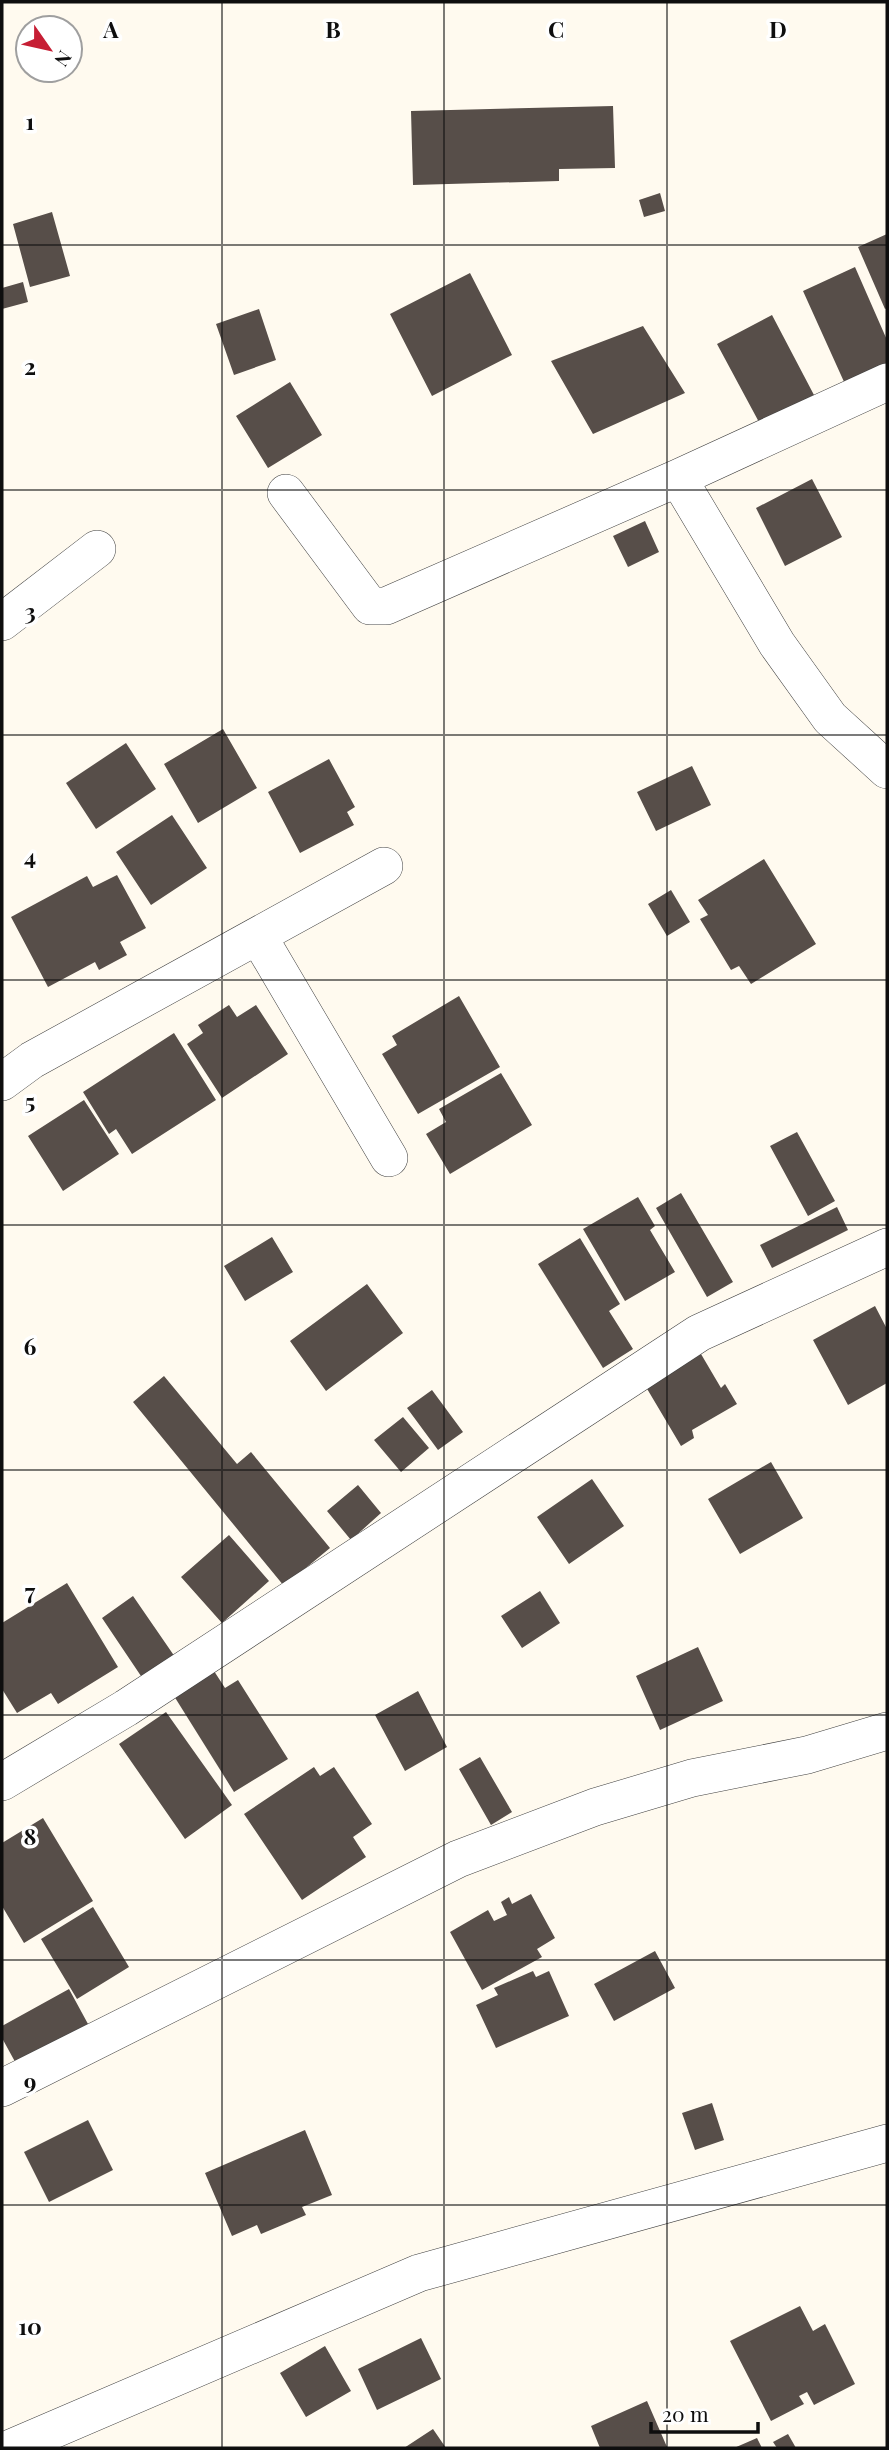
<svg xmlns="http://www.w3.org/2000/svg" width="889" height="2450" font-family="'Playfair Display',serif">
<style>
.building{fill:#574e49}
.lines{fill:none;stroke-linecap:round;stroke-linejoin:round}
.minor-casing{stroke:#414141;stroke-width:38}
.minor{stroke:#fff;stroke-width:37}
.grid{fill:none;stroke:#0e0e0e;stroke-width:2;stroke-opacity:0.55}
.grid-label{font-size:23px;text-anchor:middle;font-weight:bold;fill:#0e0e0e;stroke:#fff;stroke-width:7;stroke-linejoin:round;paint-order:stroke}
</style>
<rect width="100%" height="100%" fill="#fffaef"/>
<path class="building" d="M613 106 615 168 559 169V181L413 185 411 111Z
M660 193 665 211 644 217 639 200Z
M52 212 70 276 30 287 13 224Z
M887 234V308L885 309 858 247Z
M855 267 887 340V365L845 384 803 291Z
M470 273 512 355 432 396 390 314Z
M23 282 28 302 2 309V288Z
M259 309 276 360 234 375 216 324Z
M772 315 814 395 760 424 717 344Z
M643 326 685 393 593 434 551 361Z
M290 382 322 435 268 468 236 416Z
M812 479 842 537 785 566 756 508Z
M645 521 659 552 628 567 613 536Z
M223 729 257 788 198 823 164 764Z
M126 743 156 789 96 829 66 783Z
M329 759 355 807 347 812 354 825 300 853 268 792Z
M692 766 711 805 656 831 637 792Z
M172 815 207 868 151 905 116 852Z
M764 859 816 944 751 984 739 966 731 970 700 919 708 915 698 900Z
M117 875 146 928 120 942 127 955 99 970 95 962 48 987 11 917 87 876 93 887Z
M671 890 690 922 667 936 648 904Z
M459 996 500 1067 418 1114 382 1054 397 1045 392 1036Z
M229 1005 237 1017 256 1005 288 1054 222 1098 187 1044 203 1033 198 1025Z
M174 1033 216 1100 132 1154 116 1129 109 1134 83 1092Z
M501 1073 532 1125 450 1174 426 1134 446 1122 439 1109Z
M84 1100 119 1154 63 1191 28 1136Z
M797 1132 835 1201 808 1216 770 1146Z
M681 1193 733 1282 707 1297 656 1208Z
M638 1197 655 1226 650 1230 675 1272 625 1301 583 1229Z
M837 1207 848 1230 772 1268 760 1245Z
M272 1237 293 1272 245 1301 224 1266Z
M580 1238 620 1304 609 1311 633 1349 603 1368 538 1264Z
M367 1284 403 1333 326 1391 290 1341Z
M875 1306 887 1329V1383L848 1405 813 1340Z
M701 1354 721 1388 725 1384 737 1404 692 1430 694 1438 681 1446 646 1387Z
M164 1376 237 1464 251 1452 330 1548 284 1586 133 1402Z
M432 1390 463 1432 438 1450 407 1408Z
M403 1417 429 1448 401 1472 374 1440Z
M771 1462 803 1518 740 1554 708 1499Z
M592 1479 624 1526 569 1564 537 1517Z
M358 1485 381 1513 351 1540 327 1511Z
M229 1535 269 1581 222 1623 181 1577Z
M67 1583 118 1667 58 1704 51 1693 17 1713 2 1689V1623Z
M540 1591 560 1623 522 1648 501 1616Z
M133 1596 175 1657 143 1679 102 1618Z
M698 1647 723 1701 660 1730 636 1676Z
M214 1671 225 1688 238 1680 288 1759 234 1792 174 1696Z
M418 1691 447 1747 405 1771 375 1715Z
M166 1712 232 1805 185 1839 119 1744Z
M480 1757 512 1812 491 1825 459 1769Z
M314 1767 320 1776 334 1767 372 1824 353 1837 366 1857 302 1900 244 1814Z
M43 1818 93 1901 24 1943 2 1906V1843Z
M531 1894 555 1938 537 1949 542 1957 482 1990 450 1932 488 1910 494 1921 507 1915 501 1902 509 1897 512 1904Z
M93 1907 129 1967 77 1999 41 1939Z
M655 1951 675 1988 614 2021 594 1984Z
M533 1971 536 1977 549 1971 569 2016 496 2048 476 2005 498 1995 494 1988Z
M69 1989 94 2035 19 2069 2 2038V2026Z
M712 2103 724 2140 695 2150 682 2113Z
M88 2120 113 2170 49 2202 24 2152Z
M305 2130 332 2195 302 2207 306 2215 261 2234 257 2225 232 2236 205 2173Z
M800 2306 813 2331 825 2324 855 2384 814 2405 807 2392 799 2396 804 2404 771 2421 730 2341Z
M421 2338 441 2379 377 2410 358 2369Z
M325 2346 351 2391 306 2417 280 2373Z
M647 2401 667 2447 600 2448 591 2426Z
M433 2429 446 2448H404Z
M788 2434 796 2448H777L773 2442Z
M757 2438 762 2448H734Z"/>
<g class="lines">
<defs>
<path id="minor" d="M678 478 777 644 830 718 887 770
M286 493 370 606H386L678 478 887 382
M2 622 97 549
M258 936 389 1158
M2 1082 32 1060 384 866
M2 1782 126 1708 699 1333 887 1247
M2 2088 458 1859 595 1807 692 1778 807 1755 887 1731
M11 2448 419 2273 887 2143"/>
</defs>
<use href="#minor" class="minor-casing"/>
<use href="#minor" class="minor"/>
</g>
<path class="grid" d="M222 2V2448M444 2V2448M667 2V2448M2 245H887M2 490H887M2 735H887M2 980H887M2 1225H887M2 1470H887M2 1715H887M2 1960H887M2 2205H887"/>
<g class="grid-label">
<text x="111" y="38">A</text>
<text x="333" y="38">B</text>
<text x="556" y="38">C</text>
<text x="778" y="38">D</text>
<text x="30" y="130">1</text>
<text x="30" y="375">2</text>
<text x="30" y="620">3</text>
<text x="30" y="865">4</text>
<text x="30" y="1110">5</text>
<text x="30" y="1355">6</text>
<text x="30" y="1600">7</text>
<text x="30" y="1845">8</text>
<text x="30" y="2090">9</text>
<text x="30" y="2335">10</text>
</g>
<rect width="889" height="2450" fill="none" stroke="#0e0e0e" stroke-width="7"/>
<g transform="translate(49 49) rotate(124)"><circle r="33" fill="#ffffff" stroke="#9f9f9f" stroke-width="2"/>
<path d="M0-5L12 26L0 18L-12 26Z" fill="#c61e34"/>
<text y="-10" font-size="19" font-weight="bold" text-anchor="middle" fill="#0e0e0e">N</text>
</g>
<path d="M651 2422v10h107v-10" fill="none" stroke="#0e0e0e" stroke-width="3.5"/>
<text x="662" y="2422" font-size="21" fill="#0e0e0e" stroke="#ffffff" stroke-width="5" paint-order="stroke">20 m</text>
</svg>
